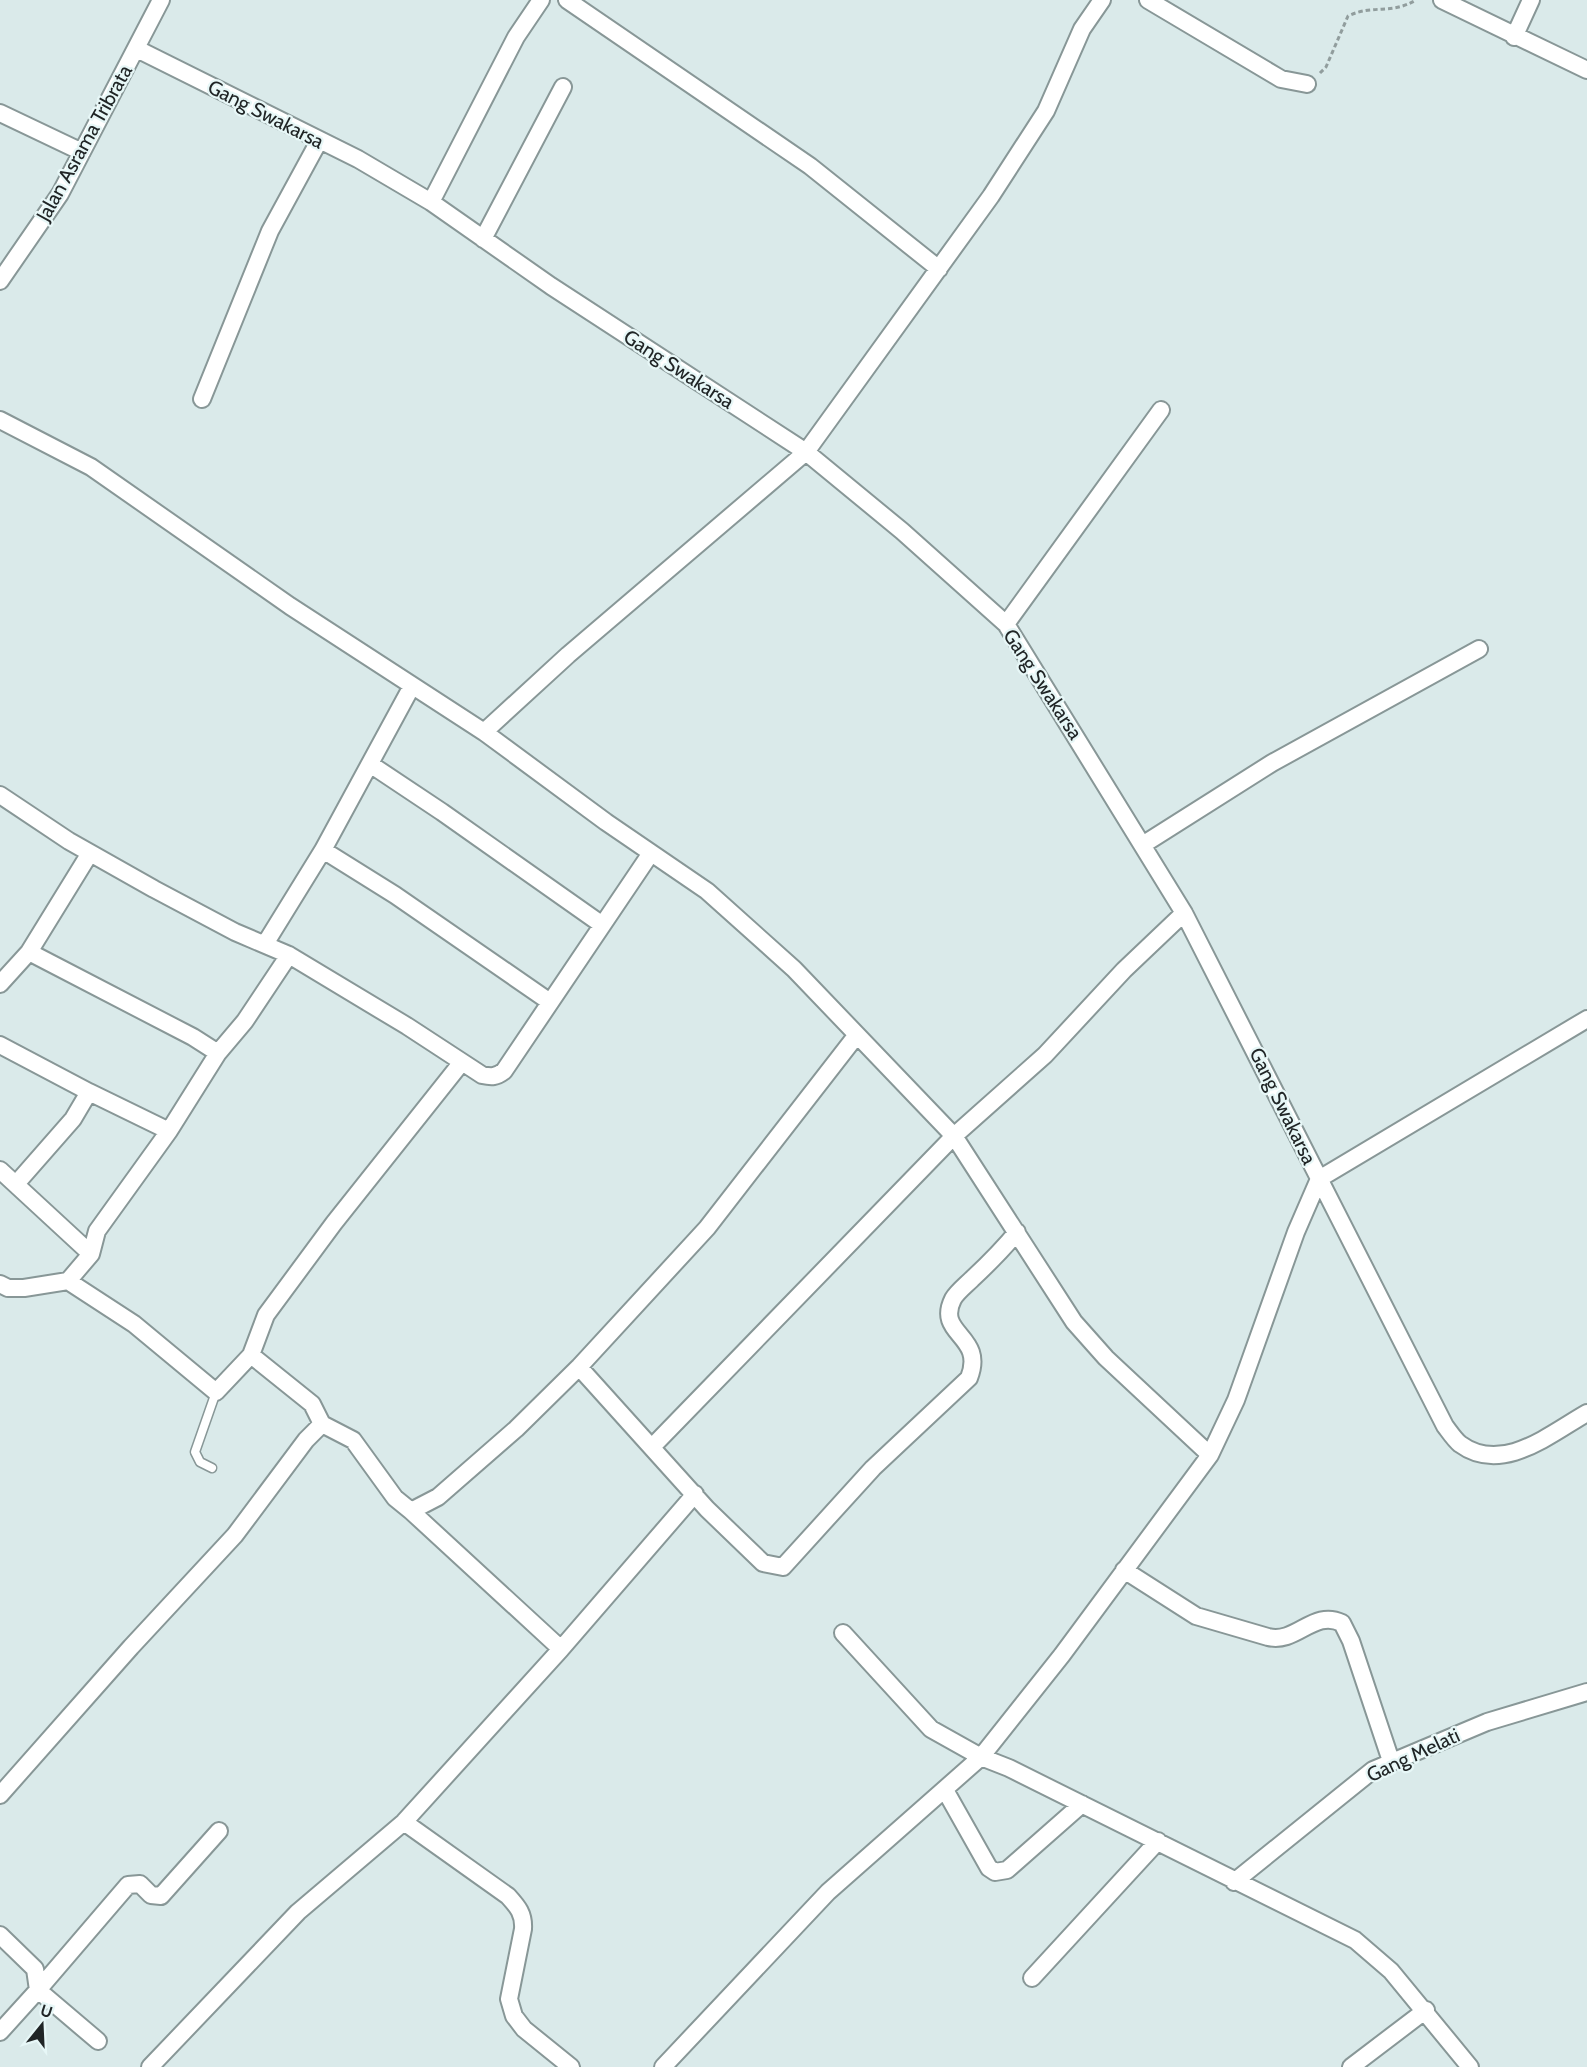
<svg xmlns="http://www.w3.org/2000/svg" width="1587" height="2067" font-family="Cabin,sans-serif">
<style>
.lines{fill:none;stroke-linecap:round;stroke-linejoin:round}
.lane-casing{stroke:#889797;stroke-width:11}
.street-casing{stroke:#889797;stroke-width:20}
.path{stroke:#919d9d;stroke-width:3;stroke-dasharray:4.5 3;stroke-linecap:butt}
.lane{stroke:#fff;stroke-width:8}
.street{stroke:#fff;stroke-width:16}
.labels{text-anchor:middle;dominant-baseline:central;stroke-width:4.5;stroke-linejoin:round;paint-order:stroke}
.street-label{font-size:20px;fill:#202526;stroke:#e7f7f7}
</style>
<rect width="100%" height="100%" fill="#daeaea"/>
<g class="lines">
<defs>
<path id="lane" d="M212 1468 200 1462 195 1452 216 1392"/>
<path id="street" d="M567 0 810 166 939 269
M1148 0 1281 79 1307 84
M1442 0 1587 70
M1514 37 1531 0
M137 49 358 159 431 202 551 286 806 452 902 531 1006 624 1184 913 1445 1426C1449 1431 1454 1439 1460 1444 1502 1475 1550 1434 1587 1413
M0 113 82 152
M431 202 516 37 541 0
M483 239 563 87
M0 281 60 194 161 0
M202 399 270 231 319 141
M0 420 91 467 290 606 484 732 606 822 707 891 794 969 954 1136 1074 1322 1106 1358 1210 1455
M1006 624 1161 410
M484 732 568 655 806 452 991 196 1046 111 1082 29 1102 0
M370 764 442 812 601 924
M0 795 69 841 154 889 235 932 289 955 407 1026 482 1075C492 1077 496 1077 504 1071L651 853
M1144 844 1272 763 1479 649
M323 850 395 895 550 1002
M265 944 323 850 412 686
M29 952 193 1037 218 1053 245 1021 289 955
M0 984 29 952 90 853
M0 1045 89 1092 73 1119 16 1184
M89 1092 169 1131
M0 1170 91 1254
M68 1281 134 1324 216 1392 251 1355
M0 1284 8 1288H24L68 1281 91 1254 97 1231 169 1131 218 1053
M579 1367 707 1509 763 1563 783 1567 873 1468 969 1378C986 1335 935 1335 953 1299 957 1292 966 1285 972 1279 988 1264 1003 1249 1017 1232
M322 1424 353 1440 395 1498 411 1511 438 1497 516 1429 579 1367 707 1228 856 1036
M652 1447 954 1136 1045 1055 1124 970 1184 913
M411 1511 561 1649
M1124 1570 1196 1616 1268 1637C1297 1644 1313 1609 1342 1623L1351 1641 1391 1761
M945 1790 989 1868 995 1872 1007 1870 1082 1804
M0 1795 131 1647 235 1535 306 1440 322 1424 312 1404 251 1355 266 1315 334 1223 462 1062
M404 1822 508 1896C518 1907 524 1914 523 1929L509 1999 514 2016 524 2029 571 2067
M1234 1882 1373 1770 1487 1722 1587 1692
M0 1935 35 1969 38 1990 0 2032
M1032 1978 1158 1841
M98 2041 38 1990 128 1885 140 1884 151 1895 161 1896 219 1831
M150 2067 298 1912 404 1822 561 1649 695 1494
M663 2067 828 1892 981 1757 931 1729 843 1633
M1351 2067 1426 2010
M1470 2067 1391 1971 1355 1940 1009 1768 981 1757 1062 1655 1210 1455 1236 1400 1296 1232 1319 1179 1587 1019"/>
</defs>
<use href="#lane" class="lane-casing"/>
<use href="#street" class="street-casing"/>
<path class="path" d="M1320 73 1326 67 1348 16C1373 4 1391 15 1416 0"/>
<use href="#lane" class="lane"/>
<use href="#street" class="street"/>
</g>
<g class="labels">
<g class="street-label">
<text transform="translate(266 114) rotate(27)">Gang Swakarsa</text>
<text transform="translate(84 143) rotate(-61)">Jalan Asrama Tribrata</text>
<text transform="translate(679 369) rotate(33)">Gang Swakarsa</text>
<text transform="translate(1043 684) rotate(57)">Gang Swakarsa</text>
<text transform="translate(1283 1106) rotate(64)">Gang Swakarsa</text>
<text transform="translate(1413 1755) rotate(-25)">Gang Melati</text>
</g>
</g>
<g transform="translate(42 2025) rotate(18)" stroke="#e7f7f7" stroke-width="4.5" paint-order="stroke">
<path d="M0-4.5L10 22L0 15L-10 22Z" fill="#202526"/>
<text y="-9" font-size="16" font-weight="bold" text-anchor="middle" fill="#202526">U</text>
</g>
</svg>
